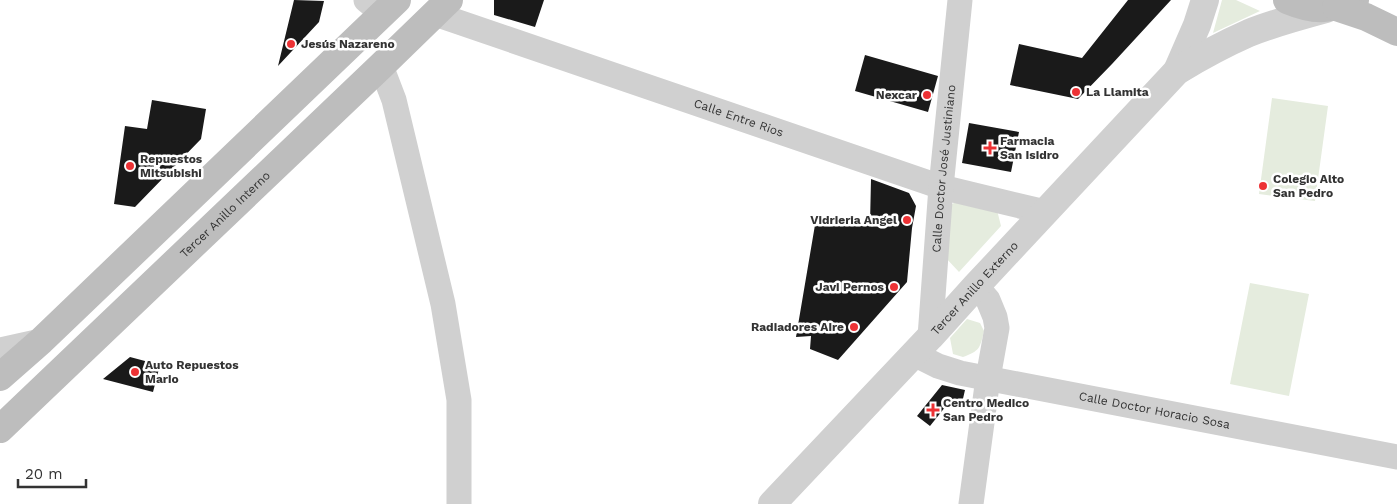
<svg xmlns="http://www.w3.org/2000/svg" width="1397" height="504" font-family="'Work Sans',sans-serif">
<style>
.green{fill:#e5ecde}
.building{fill:#1a1a1a}
.lines{fill:none;stroke-linecap:round;stroke-linejoin:round}
.minor{stroke:#d0d0d0;stroke-width:25}
.tertiary{stroke:#d0d0d0;stroke-width:28}
.secondary{stroke:#bdbdbd;stroke-width:28}
.poi-dot{fill:#ed3235;stroke:#fff;stroke-width:2}
.labels{text-anchor:middle;dominant-baseline:central;stroke-width:5;stroke-linejoin:round;paint-order:stroke}
.poi-label{font-size:12px;font-weight:bold;fill:#333;stroke:#fff;text-anchor:start}
.street-label{font-size:12px;fill:#333;stroke:#fff}
</style>
<rect width="100%" height="100%" fill="#fff"/>
<path class="green" d="M1222 0H1236L1260 11 1213 33Z
M1272 98 1328 106 1315 201 1259 194Z
M960 198 997 210 1001 226 959 272 945 257 950 206Z
M1250 283 1309 294 1289 396 1230 384Z
M967 319 980 323 984 331C980 348 980 351 963 357L953 354 950 338Z"/>
<path class="building" d="M294 0 324 1 319 22 278 66Z
M494 0H544L535 27 494 15Z
M1128 0H1171L1112 64 1078 99 1010 85 1019 44 1082 58Z
M865 55 938 76 928 112 855 91Z
M152 100 206 109 201 139 135 207 114 204 125 126 147 129Z
M969 123 1019 132 1011 172 962 163Z
M871 179 909 193 916 206 912 228 907 282 838 360 810 349 811 336 796 337 816 219 870 224Z
M130 357 160 365 153 392 103 379Z
M942 385 965 390 962 403 950 401 930 426 917 416Z"/>
<g class="lines">
<g class="minor">
<path d="M366 0 383 14"/>
<path id="s1" d="M435 14 941 187 1045 212"/>
<path d="M381 66 394 100 443 304 459 400V504"/>
<path id="s2" d="M930 337 941 187 960 0"/>
<path d="M0 350 41 341"/>
<path id="s3" d="M914 354 938 366 960 373 1397 457"/>
<path d="M971 504 988 378 997 328 995 317 988 300 976 286"/>
</g>
<g class="tertiary">
<path d="M1177 71 1197 25 1205 0"/>
<path id="s4" d="M772 504 930 337 976 286 1177 71C1200 57 1224 44 1249 33 1274 23 1300 16 1326 9"/>
</g>
<g class="secondary">
<path d="M1287 0C1316 12 1327 10 1355 0"/>
<path d="M1336 7 1366 17 1397 32"/>
<path d="M0 377 41 341 397 0"/>
<path id="s5" d="M0 429 381 66 449 0"/>
</g>
</g>
<g class="poi-dot">
<circle cx="291" cy="44" r="5"/>
<circle cx="1076" cy="92" r="5"/>
<circle cx="927" cy="95" r="5"/>
<path d="M987.5 140.5h5v5h5v5h-5v5h-5v-5h-5v-5h5z"/>
<circle cx="130" cy="166" r="5"/>
<circle cx="1263" cy="186" r="5"/>
<circle cx="907" cy="220" r="5"/>
<circle cx="894" cy="287" r="5"/>
<circle cx="854" cy="327" r="5"/>
<circle cx="135" cy="372" r="5"/>
<path d="M930.5 402.5h5v5h5v5h-5v5h-5v-5h-5v-5h5z"/>
</g>
<g class="labels">
<g class="poi-label">
<text x="301" y="44">Jesús Nazareno</text>
<text x="1086" y="92">La Llamita</text>
<text x="917" y="95" text-anchor="end">Nexcar</text>
<text x="1000" y="141">Farmacia<tspan x="1000" dy="14">San Isidro</tspan></text>
<text x="140" y="159">Repuestos<tspan x="140" dy="14">Mitsubishi</tspan></text>
<text x="1273" y="179">Colegio Alto<tspan x="1273" dy="14">San Pedro</tspan></text>
<text x="897" y="220" text-anchor="end">Vidrieria Angel</text>
<text x="884" y="287" text-anchor="end">Javi Pernos</text>
<text x="844" y="327" text-anchor="end">Radiadores Aire</text>
<text x="145" y="365">Auto Repuestos<tspan x="145" dy="14">Mario</tspan></text>
<text x="943" y="403">Centro Medico<tspan x="943" dy="14">San Pedro</tspan></text>
</g>
<g class="street-label">
<text stroke="none"><textPath href="#s1" startOffset="321">Calle Entre Rios</textPath></text>
<text stroke="none"><textPath href="#s2" startOffset="169">Calle Doctor José Justiniano</textPath></text>
<text stroke="none"><textPath href="#s5" startOffset="311">Tercer Anillo Interno</textPath></text>
<text stroke="none"><textPath href="#s4" startOffset="296">Tercer Anillo Externo</textPath></text>
<text stroke="none"><textPath href="#s3" startOffset="248">Calle Doctor Horacio Sosa</textPath></text>
</g>
</g>
<path d="M18 479v8h68v-8" fill="none" stroke="#333333" stroke-width="2.5"/>
<text x="25" y="479" font-size="15" fill="#333333" stroke="#ffffff" stroke-width="4" paint-order="stroke">20 m</text>
</svg>
